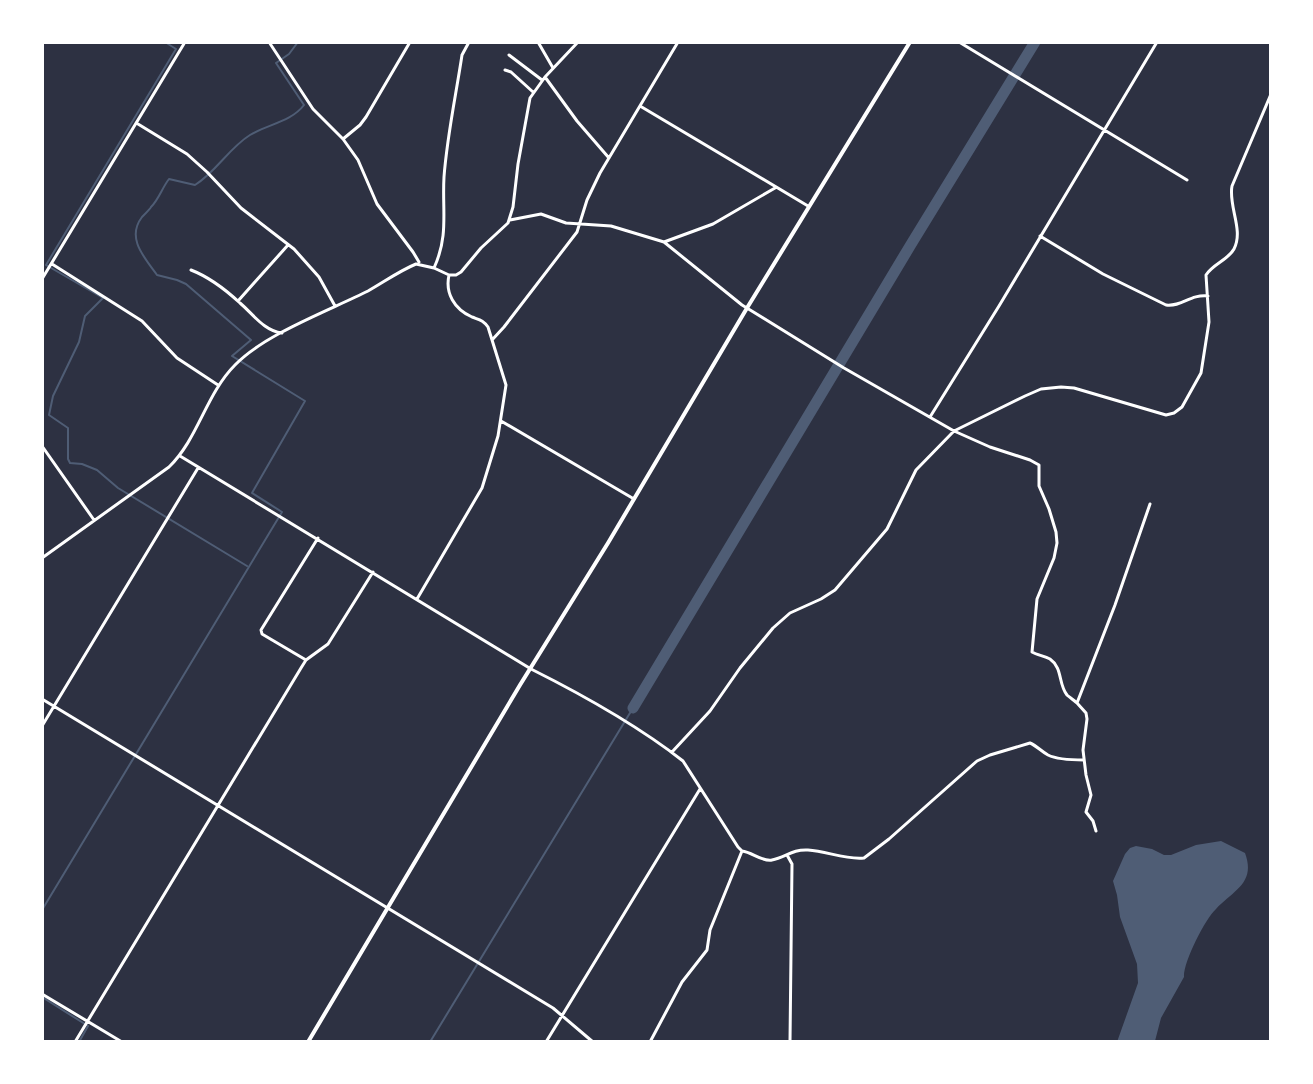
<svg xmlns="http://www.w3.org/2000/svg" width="1313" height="1084" font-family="Karla,sans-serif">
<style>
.water{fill:#4f5d75}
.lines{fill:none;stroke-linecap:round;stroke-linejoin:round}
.stream{stroke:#4f5d75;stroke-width:2}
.river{stroke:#4f5d75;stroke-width:11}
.minor{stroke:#fff;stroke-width:3}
.secondary{stroke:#fff;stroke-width:4}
</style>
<rect width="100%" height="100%" fill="#2d3142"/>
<path class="water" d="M1221 841 1245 853C1256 883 1234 890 1216 909 1205 919 1183 963 1184 977L1161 1018 1155 1041 1117 1042 1138 983 1137 964 1120 917 1117 895 1113 881 1125 854 1130 848 1136 846 1152 849 1164 855H1171L1196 845Z"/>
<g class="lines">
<path class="stream" d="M165 42 176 49 46 265 103 298 85 316 79 342 53 396 49 415 68 428V459L70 463 82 464 97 470 118 488 247 566
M42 910 282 512 252 493 305 401 232 356 251 340 186 284 177 280 157 275C144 257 126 238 142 217 143 216 151 208 151 207 159 199 162 188 169 179L195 185C216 172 229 148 250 135 268 124 291 122 304 105L276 63 289 54 298 42
M42 997 88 1026 79 1042
M430 1042 633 708"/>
<path class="river" d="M633 708 910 246 1035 42"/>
<path class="minor" d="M269 42 313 109 343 139 358 160 377 204 413 252 419 262
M538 42 553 68
M959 42 1187 180
M509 55 542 80
M505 70 511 72 533 92
M545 77 577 121 609 158
M640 106 808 206
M138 124 187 154 207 172 241 208 294 249 319 277 335 306
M343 139 360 125 366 117 410 42
M510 220 541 214 566 223 611 226 664 242 742 305 844 368 954 431 990 447 1030 460 1039 465V486L1049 509 1056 532 1057 543 1054 558 1037 599 1032 652C1037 655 1044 656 1050 659 1063 668 1058 684 1067 695 1068 696 1076 702 1077 703
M1040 236 1103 274 1166 305C1182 307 1190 294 1208 296
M664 242 713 224 775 188
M52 264 142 321 177 358 218 385
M434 268C449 235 442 211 444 177 447 136 456 95 462 55L469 42
M191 270C209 277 226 290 240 303 253 314 264 331 282 333
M42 279 185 42
M238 301 288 245
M492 340 504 327 577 232 587 200 600 173 678 42
M930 417 999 306 1157 42
M501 421 634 499
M42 446 94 520
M180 456 531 669C583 695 637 725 683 761L738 847 742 851C752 852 762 862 772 860 785 858 792 849 808 850 827 851 845 860 864 858L889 839 977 761 990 755 1030 743C1037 746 1041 751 1048 755 1058 760 1073 760 1084 760
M42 558 169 467C198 439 206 394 235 365 265 334 328 311 368 291 384 282 399 271 416 264L434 268 449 275H456L461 272 481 248 508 223 513 207 518 164 530 98 545 77 578 42
M417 599 482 488 498 436 506 385 488 327C483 320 480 320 472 317 454 309 445 293 449 275
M306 660 262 634 261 630 318 538
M42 699 553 1008 593 1042
M42 726 198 468
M672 752 710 711 740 668 773 628 790 613 821 599 835 590 887 529 916 470 954 431 1025 396 1041 389 1061 387 1074 388 1166 415 1174 413 1182 407 1201 373 1209 322 1206 275C1213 264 1228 260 1234 249 1244 230 1228 206 1232 186L1271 94
M1096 831 1093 821 1086 812 1091 795 1086 775 1083 750 1087 719 1086 713 1077 703 1115 605 1150 504
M787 855 792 864 790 1042
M42 994 122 1042
M75 1042 301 668 306 660 328 644 373 572
M546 1042 700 789
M650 1042 682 982 707 950 710 930 742 851"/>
<path class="secondary" d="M308 1042 520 685 608 543 747 308 910 42"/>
</g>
<rect width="1313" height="1084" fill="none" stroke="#ffffff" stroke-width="88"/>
</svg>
